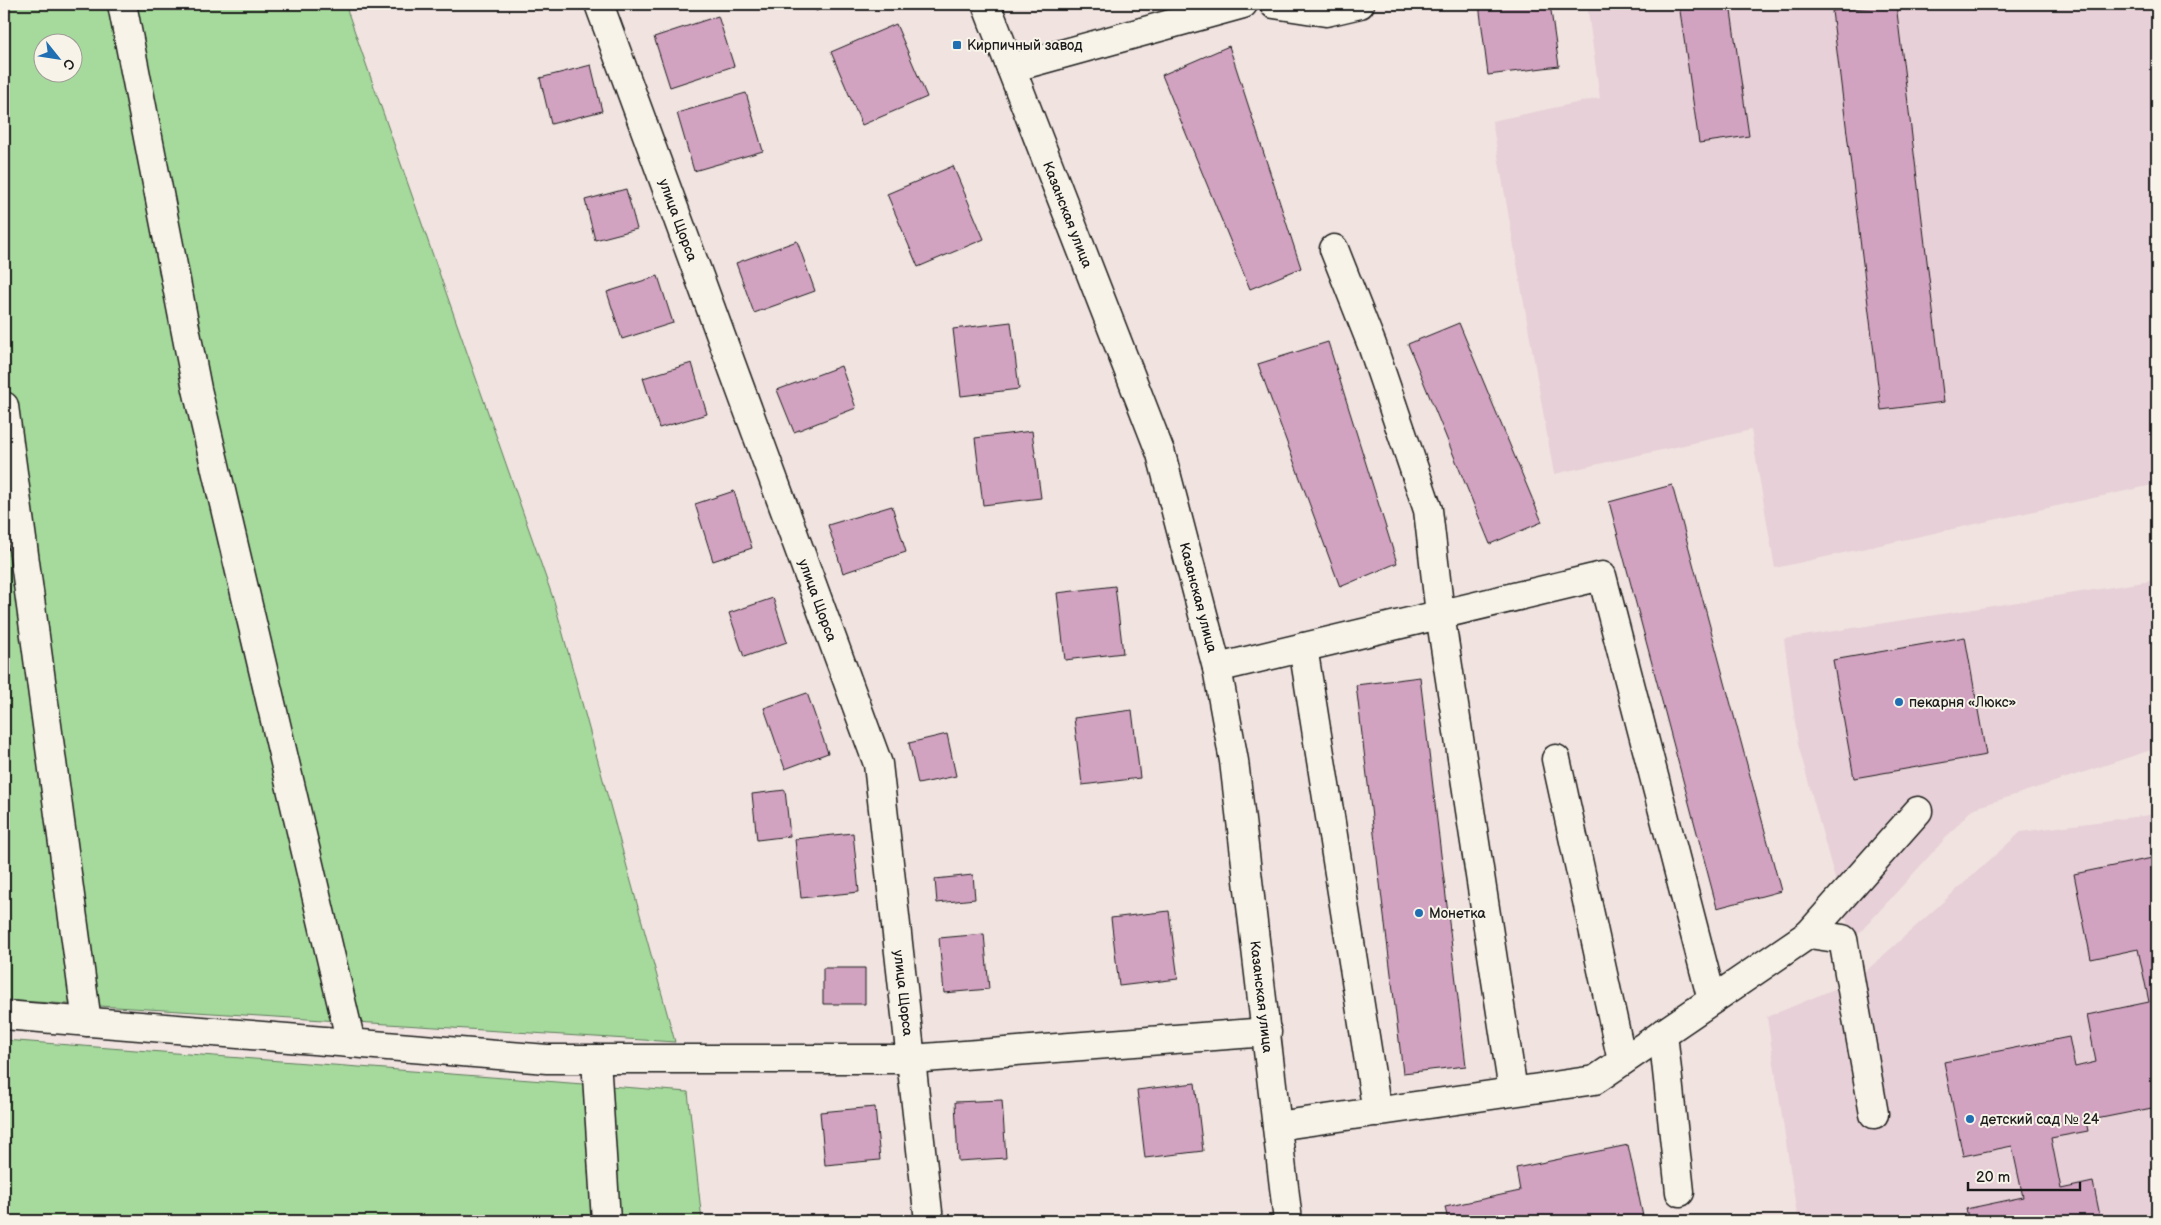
<svg xmlns="http://www.w3.org/2000/svg" width="2161" height="1225" font-family="'Balsamiq Sans',sans-serif">
<style>
.built{fill:#e7d0d7}
.green{fill:#a5da9c;stroke:#607b5c;fill-rule:evenodd}
.building{fill:#d2a2c1;stroke:#1c1c1c}
.lines{fill:none;stroke-linecap:round;stroke-linejoin:round}
.minor-casing{stroke:#1c1c1c;stroke-width:31}
.major-casing{stroke:#1c1c1c;stroke-width:31}
.minor{stroke:#f7f3e8;stroke-width:28}
.major{stroke:#f7f3e8;stroke-width:28}
.poi-dot{fill:#1f6fb2;stroke:#f7f3e8;stroke-width:2}
.labels{text-anchor:middle;dominant-baseline:central;stroke-width:4;stroke-linejoin:round;paint-order:stroke}
.poi-label{font-size:14px;fill:#1c1c1c;stroke:#f7f3e8;text-anchor:start}
.street-label{font-size:14px;fill:#1c1c1c;stroke:#f7f3e8}
</style>
<rect width="100%" height="100%" fill="#f0e3e0"/>
<filter id="ink" filterUnits="userSpaceOnUse"><feTurbulence type="fractalNoise" baseFrequency=".02" numOctaves="2"/><feDisplacementMap in="SourceGraphic" scale="10" xChannelSelector="R" yChannelSelector="G"/><feConvolveMatrix kernelMatrix="1 2 1 2 8 2 1 2 1" color-interpolation-filters="sRGB"/></filter>
<g filter="url(#ink)">
<path class="built" d="M1587 4H2157V484L1775 568 1751 430 1554 474 1492 121 1600 98Z
M2151 581 2157 609V748L1972 809 1852 941 1798 744 1784 639Z
M2157 814V1221H1798L1767 1017 1856 980 2021 832Z"/>
<path class="green" d="M4 4H345L554 601 675 1042 4 1000ZM42 42H72V72H42Z
M4 1040 688 1092 702 1221H4Z"/>
<path class="building" d="M813 4H832L816 11Z
M1479 4H1550L1559 66 1488 75Z
M1679 4H1730L1749 136 1699 143Z
M1896 4 1944 402 1881 410 1832 11Z
M718 16 734 66 670 87 654 37Z
M896 24 927 97 862 125 831 52Z
M1229 46 1301 268 1250 289 1162 75Z
M591 65 602 111 551 124 540 78Z
M746 93 763 151 694 171 677 113Z
M953 166 984 239 918 267 887 194Z
M626 189 637 229 595 240 585 200Z
M797 241 815 291 754 313 736 263Z
M658 276 673 323 622 339 607 292Z
M1011 322 1019 389 961 396 953 329Z
M1459 323 1542 522 1490 544 1408 344Z
M1328 342 1397 563 1340 587 1258 364Z
M692 363 707 414 659 428 643 378Z
M841 366 856 408 794 432 777 390Z
M1032 431 1041 498 983 505 975 438Z
M1672 485 1781 891 1717 908 1609 502Z
M734 491 752 548 713 561 695 504Z
M892 506 906 552 843 573 828 525Z
M1115 586 1123 653 1065 660 1057 593Z
M773 598 787 642 744 657 729 613Z
M1965 637 1986 755 1854 778 1833 660Z
M1420 677 1466 1066 1403 1073 1356 685Z
M807 693 828 753 785 769 764 708Z
M1132 710 1140 778 1082 785 1074 718Z
M947 734 956 776 918 784 909 743Z
M785 790 790 836 757 840 752 794Z
M853 833 859 892 801 898 795 839Z
M2157 857V1107L2086 1121 2088 1131 2051 1138 2061 1189 2093 1182 2101 1221H1969L1966 1209 2023 1197 2012 1146 1963 1156 1944 1062 2069 1037 2075 1067 2096 1062 2087 1015 2149 1002 2138 949 2091 959 2074 874Z
M973 875 975 899 937 903 935 879Z
M1169 911 1178 979 1119 986 1111 918Z
M984 934 989 989 944 993 939 938Z
M823 968H865V1004H823Z
M1195 1083 1203 1151 1145 1158 1137 1090Z
M1002 1100 1006 1158 958 1161 955 1102Z
M875 1107 880 1160 825 1165 820 1112Z
M1628 1145 1644 1221H1448L1445 1207 1520 1191 1516 1168Z"/>
<g class="lines">
<defs>
<g id="minor">
<path d="M122 4 197 389 351 1043"/>
<path id="s1" d="M599 4 878 764 929 1221"/>
<path d="M1274 4 1326 12 1360 4"/>
<path d="M1011 68 1243 4"/>
<path d="M1334 249 1372 345 1428 510 1440 614 1513 1091"/>
<path d="M4 406 87 1022"/>
<path d="M1303 647 1377 1112"/>
<path d="M1217 668 1602 576 1712 1000"/>
<path d="M1556 759 1622 1061"/>
<path d="M1809 934 1843 939 1874 1114"/>
<path d="M4 1015 547 1059H911L1267 1032"/>
<path d="M1663 1033 1680 1192"/>
<path d="M596 1059 606 1221"/>
<path d="M1277 1126 1595 1080 1809 934 1918 811"/>
</g>
<g id="major">
<path id="s2" d="M986 4 1161 454 1217 668 1234 761 1288 1221"/>
</g>
</defs>
<use href="#minor" class="minor-casing"/>
<use href="#major" class="major-casing"/>
<use href="#minor" class="minor"/>
<use href="#major" class="major"/>
</g>
</g>
<g class="poi-dot">
<rect x="952" y="40" width="10" height="10" rx="2.5"/>
<circle cx="1899" cy="702" r="5"/>
<circle cx="1419" cy="913" r="5"/>
<circle cx="1970" cy="1119" r="5"/>
</g>
<g class="labels">
<g class="poi-label">
<text x="967" y="45">Кирпичный завод</text>
<text x="1909" y="702">пекарня «Люкс»</text>
<text x="1429" y="913">Монетка</text>
<text x="1980" y="1119">детский сад № 24</text>
</g>
<g class="street-label">
<text stroke="none"><textPath href="#s2" startOffset="226">Казанская улица</textPath></text>
<text stroke="none"><textPath href="#s1" startOffset="230">улица Щорса</textPath></text>
<text stroke="none"><textPath href="#s2" startOffset="631">Казанская улица</textPath></text>
<text stroke="none"><textPath href="#s1" startOffset="635">улица Щорса</textPath></text>
<text stroke="none"><textPath href="#s1" startOffset="1040">улица Щорса</textPath></text>
<text stroke="none"><textPath href="#s2" startOffset="1036">Казанская улица</textPath></text>
</g>
</g>
<rect width="2161" height="1225" fill="none" stroke="#f7f3e8" stroke-width="20"/>
<rect x="10" y="10" width="2141" height="1205" fill="none" stroke="#1c1c1c" stroke-width="2" filter="url(#ink)"/>
<g transform="translate(58 58) rotate(120)"><circle r="24" fill="#f7f3e8" stroke="#9f9d96"/>
<path d="M0-4L9 19L0 12L-9 19Z" fill="#1f6fb2"/>
<text y="-8" font-size="14" font-weight="bold" text-anchor="middle" fill="#1c1c1c">С</text>
</g>
<path d="M1968 1182v8h112v-8" fill="none" stroke="#1c1c1c" stroke-width="2.5"/>
<text x="1976" y="1182" font-size="15" fill="#1c1c1c" stroke="#f7f3e8" stroke-width="4" paint-order="stroke">20 m</text>
</svg>
